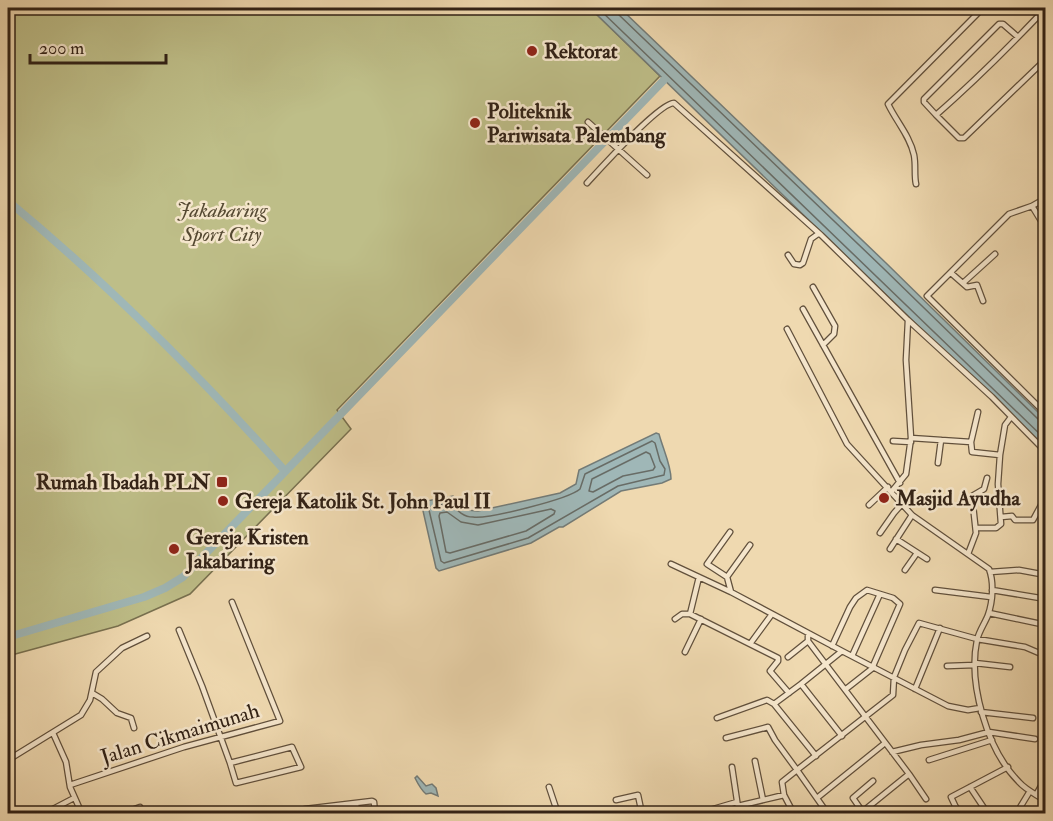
<svg xmlns="http://www.w3.org/2000/svg" width="1053" height="821" font-family="'IM FELL Double Pica',serif">
<style>
.green{fill:#bebe88;stroke:#78704f;stroke-width:1.5}
.water{fill:#9fb7b7;stroke:#737b77;stroke-width:1.5}
.lines{fill:none;stroke-linecap:round;stroke-linejoin:round}
.shore{stroke:#686c66;stroke-width:1.5}
.river{stroke:#9fb7b7;stroke-width:8}
.minor-casing{stroke:#61503c;stroke-width:7}
.minor{stroke:#f5e6cc;stroke-width:4.5}
.poi-dot{fill:#8f2418;stroke:#f5e6cc;stroke-width:2}
.labels{text-anchor:middle;dominant-baseline:central;stroke-width:5;stroke-linejoin:round;paint-order:stroke}
.poi-label{font-size:21px;font-weight:bold;fill:#322216;stroke:#f5e6cc;text-anchor:start}
.park-label{font-size:21px;font-style:italic;fill:#554932;stroke:#f5e6cc}
.street-label{font-size:21px;fill:#322216;stroke:#f5e6cc}
</style>
<rect width="100%" height="100%" fill="#efd9b0"/>
<filter id="stains"><feTurbulence type="fractalNoise" baseFrequency=".00333" numOctaves="4"/><feColorMatrix values="0 0 0 0 .2 0 0 0 0 .09 0 0 0 0 .02 0 0 0 .5 -.17"/></filter>
<radialGradient id="worn" r=".72"><stop offset=".6" stop-color="#630" stop-opacity="0"/><stop offset="1" stop-color="#630" stop-opacity=".3"/></radialGradient>
<path class="green" d="M8 8H590L660 76 337 410 351 429 190 594 118 626 8 656Z"/>
<path class="water" d="M590 8H620L886 263 1045 419V449Z
M656 433 659 434C663 449 671 465 671 479L662 483 621 491 563 527H559L531 543 439 571 436 568 421 502 453 496 466 510 478 511 560 493 576 484 579 470Z
M417 776 426 786 432 784 436 788 438 796 431 793 426 794C421 790 418 784 415 778Z"/>
<g class="lines">
<path class="shore" d="M598 8 1046 440
M616 8 618 14 882 267 1039 420 1046 422
M652 441 655 443 660 461 665 469 664 475 618 486 528 538 444 563 441 561 429 510 431 507 450 503C457 510 463 517 473 517 489 519 569 499 580 489L585 474Z
M646 452 650 454 655 467 653 470 623 476 593 492 589 491 592 479Z
M551 509 555 511 554 514 526 531 450 553 446 552 439 516 440 513 447 512 461 522 478 525Z"/>
<path class="river" d="M8 201C107 283 199 375 285 471
M8 637 144 597 165 588 183 577 664 80"/>
<defs>
<path id="minor" d="M1018 37 1003 24H999L924 99V102L936 115C974 82 1011 45 1046 8
M936 115 959 138H964L1046 59
M588 122 647 175
M587 183C600 169 659 103 674 103L821 235 908 320 906 360 911 438 906 474 892 491
M916 184C914 175 916 165 914 155 910 136 896 121 888 104L983 8
M1046 198 1032 206 1009 214 927 296 1046 414
M1032 206 1046 229
M1043 241 1046 238
M788 255 794 264 800 265 803 263 811 239 818 234
M951 273 967 287 977 285 983 301
M963 283 995 254
M813 287 835 326 834 334 823 345
M803 309 900 483
M908 320 992 397 1046 452
M787 329 847 444 912 515 989 569C994 582 993 601 988 615 985 623 979 631 977 640 968 684 987 750 1019 782 1026 790 1037 795 1046 801
M911 438 971 442 972 452 1000 455 1005 425 1011 417
M893 441 911 442
M971 442 978 412
M938 463 941 440
M869 505 888 487
M1001 517 1012 516 1015 520H1033L1046 496
M976 528H996L1001 524 998 484 1000 455
M730 532 707 564 727 577 731 592 842 651
M880 533 894 513 902 504
M896 539 927 559
M890 549 912 515
M968 554 976 533 972 496 984 489 987 478
M671 564 731 592
M905 570 917 553
M990 572 1019 570 1046 575
M727 577 750 545
M935 590 991 597
M992 590 1046 599
M989 613 1046 625
M690 614 699 577
M675 619 682 614H690L778 658V661L770 671 789 693
M179 630 202 686 230 763
M808 633V641L909 774 867 808 870 814
M750 644 772 614
M832 646 850 607 856 598 867 590 880 594 852 656
M685 652 701 619
M788 657 808 641
M975 663 1010 667
M873 666 900 604 893 598 880 594
M947 666 975 665
M801 684 774 704 816 756
M846 689 874 667
M915 689 940 628
M92 693 102 699 117 713 131 718 134 728
M981 712 1033 718
M717 718 767 700 774 704
M53 733 66 762 70 787 82 814
M842 736 801 684 842 651 948 706 968 710 980 708
M726 738 768 727 775 740 797 770 782 782 784 795
M292 747 301 767 236 783 230 763Z
M892 752 921 745 959 740 989 732 1035 739
M8 760 81 715 90 700 96 672 122 648 147 636
M929 760 992 740
M755 761 763 800
M732 767 739 814
M909 774 926 799
M70 785 184 747 280 721 232 602
M549 787 558 814
M970 787 988 814
M1036 795 1046 777
M817 798 885 743
M616 800 638 795 642 814
M356 803 357 814
M738 806 784 795 794 814
M862 811 853 798 873 781
M49 814 51 810 74 798
M121 814 140 807
M302 814 303 810 305 809 372 801 374 802 375 814
M696 814 737 802
M828 814 797 770 893 695 894 677 905 650 919 623 977 639 1025 647 1046 656
M947 814 956 807
M959 814 951 797 1008 767
M1016 814 1030 791
M1044 814 1046 812"/>
</defs>
<use href="#minor" class="minor-casing"/>
<use href="#minor" class="minor"/>
</g>
<g class="poi-dot">
<circle cx="532" cy="51" r="6"/>
<circle cx="475" cy="123" r="6"/>
<rect x="216" y="476" width="12" height="12" rx="3"/>
<circle cx="884" cy="498" r="6"/>
<circle cx="223" cy="501" r="6"/>
<circle cx="174" cy="549" r="6"/>
</g>
<g class="labels">
<g class="poi-label">
<text x="544" y="51">Rektorat</text>
<text x="487" y="111">Politeknik<tspan x="487" dy="24">Pariwisata Palembang</tspan></text>
<text x="210" y="482" text-anchor="end">Rumah Ibadah PLN</text>
<text x="896" y="498">Masjid Ayudha</text>
<text x="235" y="501">Gereja Katolik St. John Paul II</text>
<text x="186" y="537">Gereja Kristen<tspan x="186" dy="24">Jakabaring</tspan></text>
</g>
<g class="park-label">
<text x="222" y="210">Jakabaring<tspan x="222" dy="24">Sport City</tspan></text>
</g>
<g class="street-label">
<text transform="translate(180 734) rotate(-17)">Jalan Cikmaimunah</text>
</g>
</g>
<rect width="1053" height="821" fill="none" stroke="#efd9b0" stroke-width="30"/>
<rect x="9" y="9" width="1035" height="803" fill="none" stroke="#322216" stroke-width="3"/>
<rect x="15" y="15" width="1023" height="791" fill="none" stroke="#322216" stroke-width="1.5"/>
<path d="M30 54v9h136v-9" fill="none" stroke="#322216" stroke-width="3"/>
<text x="39" y="54" font-size="18" fill="#322216" stroke="#f5e6cc" stroke-width="4.5" paint-order="stroke">200 m</text>
<rect width="100%" height="100%" filter="url(#stains)"/>
<rect width="100%" height="100%" fill="url(#worn)"/>
</svg>
